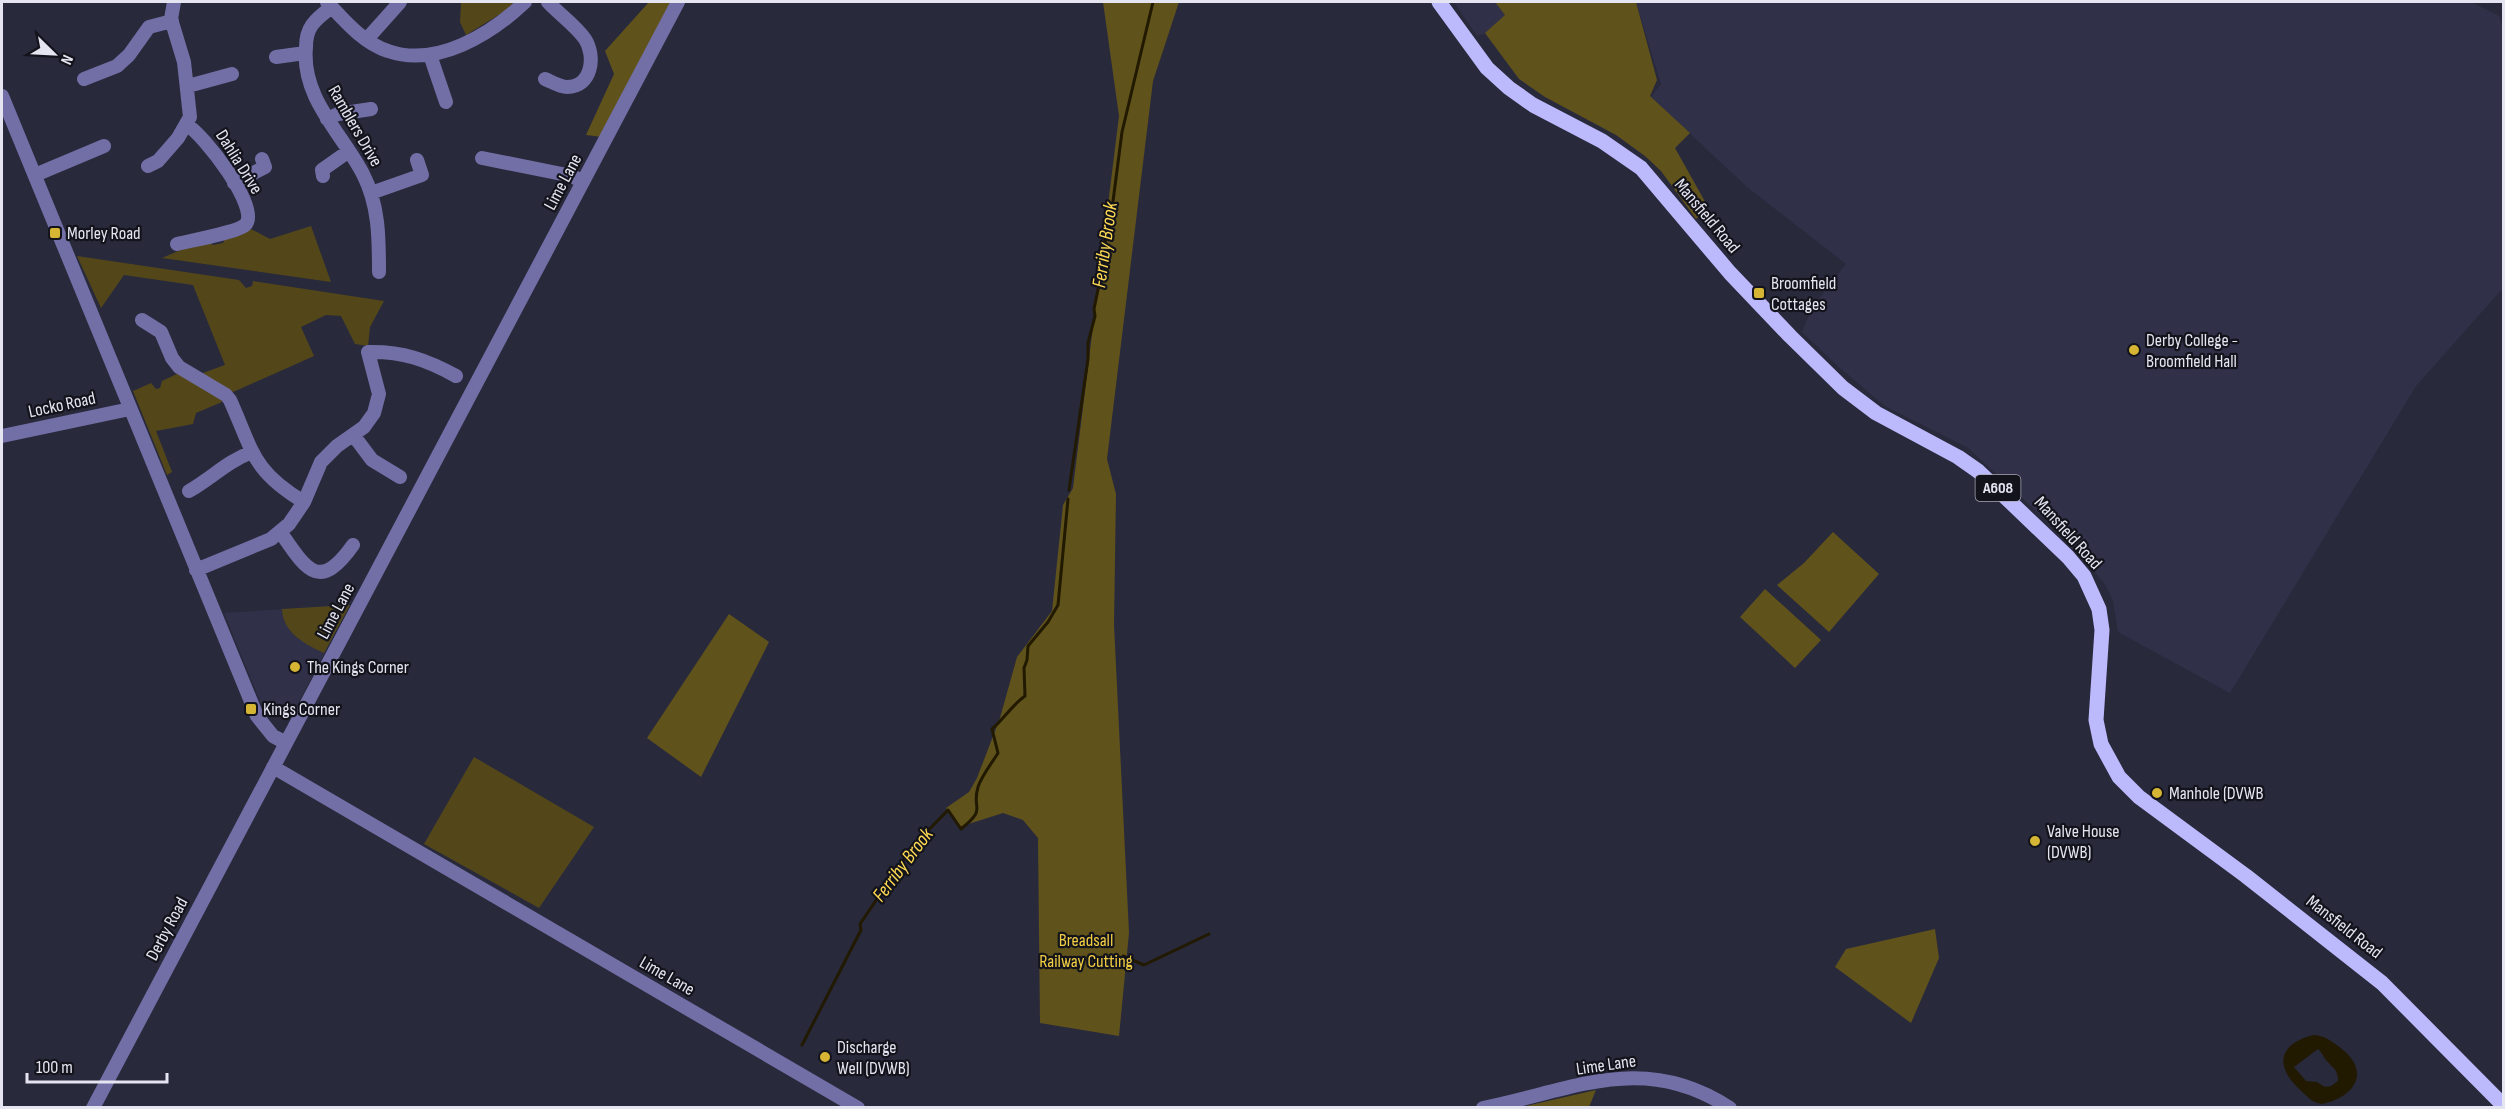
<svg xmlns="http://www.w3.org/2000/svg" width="2505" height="1109" font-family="'Sofia Sans Condensed',sans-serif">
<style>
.built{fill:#313049}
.green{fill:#534719}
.forest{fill:#60521b}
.water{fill:#211900;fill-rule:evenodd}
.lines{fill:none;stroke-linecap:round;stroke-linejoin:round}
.stream{stroke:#211900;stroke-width:3}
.minor{stroke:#726fa6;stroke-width:14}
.major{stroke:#bcbafd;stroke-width:15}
.poi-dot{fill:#d6b534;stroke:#13131b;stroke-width:2}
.labels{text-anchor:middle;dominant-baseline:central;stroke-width:4.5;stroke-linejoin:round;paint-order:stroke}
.shield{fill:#13131b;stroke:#a6a6b2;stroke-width:1.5}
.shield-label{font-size:16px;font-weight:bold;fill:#e5e5f2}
.street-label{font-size:18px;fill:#e5e5f2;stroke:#13131b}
.poi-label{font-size:18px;fill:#e5e5f2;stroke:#13131b;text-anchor:start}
.park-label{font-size:18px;fill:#f2ce43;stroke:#13131b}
.water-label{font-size:20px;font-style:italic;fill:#feda52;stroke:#13131b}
</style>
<rect width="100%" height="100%" fill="#29293c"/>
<path class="built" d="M1454 2H1593L1477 36Z
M1636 2H2471L2499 16 2503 28V288L2416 386 2230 693 2118 632 2113 601 2105 584 2060 533 1967 447 1885 406 1840 368 1802 332 1812 308 1846 264 1747 187 1651 97 1661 84Z
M350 605 294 711 283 717 269 713 260 701 224 613Z"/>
<path class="green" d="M461 2H515L505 11 466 35 460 22Z
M311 226 331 282 162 258 206 239 213 245 223 243 225 239 249 228 270 239Z
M77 256 239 280 246 288 252 286 253 281 384 301 370 327 368 346 355 344 341 316 326 315 301 327 314 356 233 392 200 374 225 365 193 285 124 275 101 308Z
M179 373 221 397 222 402 196 413 193 424 156 431 172 472 167 475 133 391 151 383 156 389 160 388 162 381Z
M350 605 324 653C305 644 283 633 282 609Z
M474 757 594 827 539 908 424 844Z"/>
<path class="forest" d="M649 2H672L602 137 586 135 614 74 605 51Z
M1103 2H1179L1153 81 1107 459 1116 494 1114 625 1129 933 1119 1036 1040 1023 1038 838 1023 820 1003 813 959 827 946 808 969 792 977 778 1000 718 1017 657 1052 611 1063 505 1073 488 1119 116Z
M1495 2H1636L1657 80 1650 96 1690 133 1675 148 1708 207 1696 219 1661 171 1645 156 1616 135 1545 97 1519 79 1485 33 1505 15Z
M1833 532 1879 574 1829 632 1777 585 1804 563Z
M1765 589 1821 640 1795 668 1740 617Z
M729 614 769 642 701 777 647 738Z
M1935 929 1939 958 1911 1023 1835 967 1846 949Z
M1596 1090 1589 1107H1522Z"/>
<path class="water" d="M2313 1035C2323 1035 2330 1040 2338 1046 2371 1069 2358 1096 2322 1104 2312 1103 2306 1095 2299 1089 2274 1065 2279 1044 2313 1035ZM2318 1049C2323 1053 2323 1058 2328 1062 2334 1069 2338 1070 2338 1081L2331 1086 2325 1087 2317 1082 2306 1081 2294 1067Z"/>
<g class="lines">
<path class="stream" d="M1069 490 1088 359V343L1095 316 1094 309 1106 251 1105 242 1109 232 1122 132 1153 2
M1123 956 1144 965 1209 934
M802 1045 861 930 860 924 912 847 948 810 961 829C988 807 971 811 978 787 982 775 992 763 998 753L992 729C1004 719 1012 705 1025 696L1024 668 1027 660 1028 646 1048 622 1058 605 1068 499"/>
<path class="minor" d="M327 2C344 20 363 43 388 51 437 68 491 34 525 2
M332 7C325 12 317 18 312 25 307 32 306 40 306 47 301 98 342 133 363 174 379 205 379 238 379 272
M367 39 400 2
M430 55 446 102
M276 57 305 53
M84 79 117 66 129 55 149 27 172 21
M545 79C552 82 560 87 567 87 592 87 596 56 585 39 575 25 559 14 548 2
M188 86 232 74
M2 96 257 716 273 736 286 743
M327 119 338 114 371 109
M482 158 572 176 583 182
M148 166 158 161 178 138 190 117 184 62 171 19 174 2
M35 175 104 146
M323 176 322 170 349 151
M234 183 265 167 262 159
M371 193 422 175 417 160
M177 244C189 241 238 232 245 225 262 209 203 134 187 125
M142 320 161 332 172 358 179 367 226 395 230 400C253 451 252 471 304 502
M2 436 130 409
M354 436 372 460 400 477
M189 491C212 478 226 462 252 452
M281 533C306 569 319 593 353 545
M196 570 271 539 289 524 304 502 321 462 337 446 364 427 374 413 379 394 368 352C402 351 427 360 456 376
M273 767 858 1108
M93 1108 678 2
M1483 1108C1574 1090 1643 1051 1730 1108"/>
<path class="major" d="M1439 2 1487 68 1509 88 1533 105 1602 141 1641 168 1730 273 1790 336 1843 388 1876 413 1958 457 1978 471 2068 557 2084 576 2099 609 2102 630 2096 720 2101 744 2119 777 2139 797 2246 876 2382 983 2504 1106"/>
</g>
<g class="poi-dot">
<rect x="49" y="227" width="12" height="12" rx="3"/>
<rect x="1753" y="287" width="12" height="12" rx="3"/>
<circle cx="2134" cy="350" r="6"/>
<circle cx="295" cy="667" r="6"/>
<rect x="245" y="703" width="12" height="12" rx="3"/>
<circle cx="2157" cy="793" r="6"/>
<circle cx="2035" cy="841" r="6"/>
<circle cx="825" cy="1057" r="6"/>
</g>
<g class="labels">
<rect class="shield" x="1975.5" y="475" width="45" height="26" rx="4.5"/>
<g class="shield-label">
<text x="1998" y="488">A608</text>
</g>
<g class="street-label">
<text transform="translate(355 126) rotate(60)">Ramblers Drive</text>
<text transform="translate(239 162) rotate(58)">Dahlia Drive</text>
<text transform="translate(563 182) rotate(-62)">Lime Lane</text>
<text transform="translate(1707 216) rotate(50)">Mansfield Road</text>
<text transform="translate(62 405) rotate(-12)">Locko Road</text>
<text transform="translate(2068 533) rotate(48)">Mansfield Road</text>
<text transform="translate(336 611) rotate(-62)">Lime Lane</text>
<text transform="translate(2344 927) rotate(38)">Mansfield Road</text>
<text transform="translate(167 929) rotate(-62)">Derby Road</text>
<text transform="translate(667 976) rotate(30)">Lime Lane</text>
<text transform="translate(1606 1065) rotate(-8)">Lime Lane</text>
</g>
<g class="poi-label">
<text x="67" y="233">Morley Road</text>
<text x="1771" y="283">Broomfield<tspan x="1771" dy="21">Cottages</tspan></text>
<text x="2146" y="340">Derby College -<tspan x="2146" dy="21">Broomfield Hall</tspan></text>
<text x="307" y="667">The Kings Corner</text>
<text x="263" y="709">Kings Corner</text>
<text x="2169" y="793">Manhole (DVWB</text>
<text x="2047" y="831">Valve House<tspan x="2047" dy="21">(DVWB)</tspan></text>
<text x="837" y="1047">Discharge<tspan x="837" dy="21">Well (DVWB)</tspan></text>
</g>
<g class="park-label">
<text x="1086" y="940">Breadsall<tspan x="1086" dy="21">Railway Cutting</tspan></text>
</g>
<g class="water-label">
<text transform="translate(1105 245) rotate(-82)">Ferriby Brook</text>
<text transform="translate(903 865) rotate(-53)">Ferriby Brook</text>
</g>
</g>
<rect width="2505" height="1109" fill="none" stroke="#e5e5f2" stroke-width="6"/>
<g transform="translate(54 54) rotate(114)" stroke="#13131b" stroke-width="4.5" paint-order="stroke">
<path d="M0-4.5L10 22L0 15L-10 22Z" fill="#e5e5f2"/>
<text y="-9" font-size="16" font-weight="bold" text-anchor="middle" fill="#e5e5f2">N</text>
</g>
<path d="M27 1073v9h140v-9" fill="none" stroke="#e5e5f2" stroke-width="3"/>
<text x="36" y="1073" font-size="18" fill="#e5e5f2" stroke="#13131b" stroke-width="4.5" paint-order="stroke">100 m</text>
</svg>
